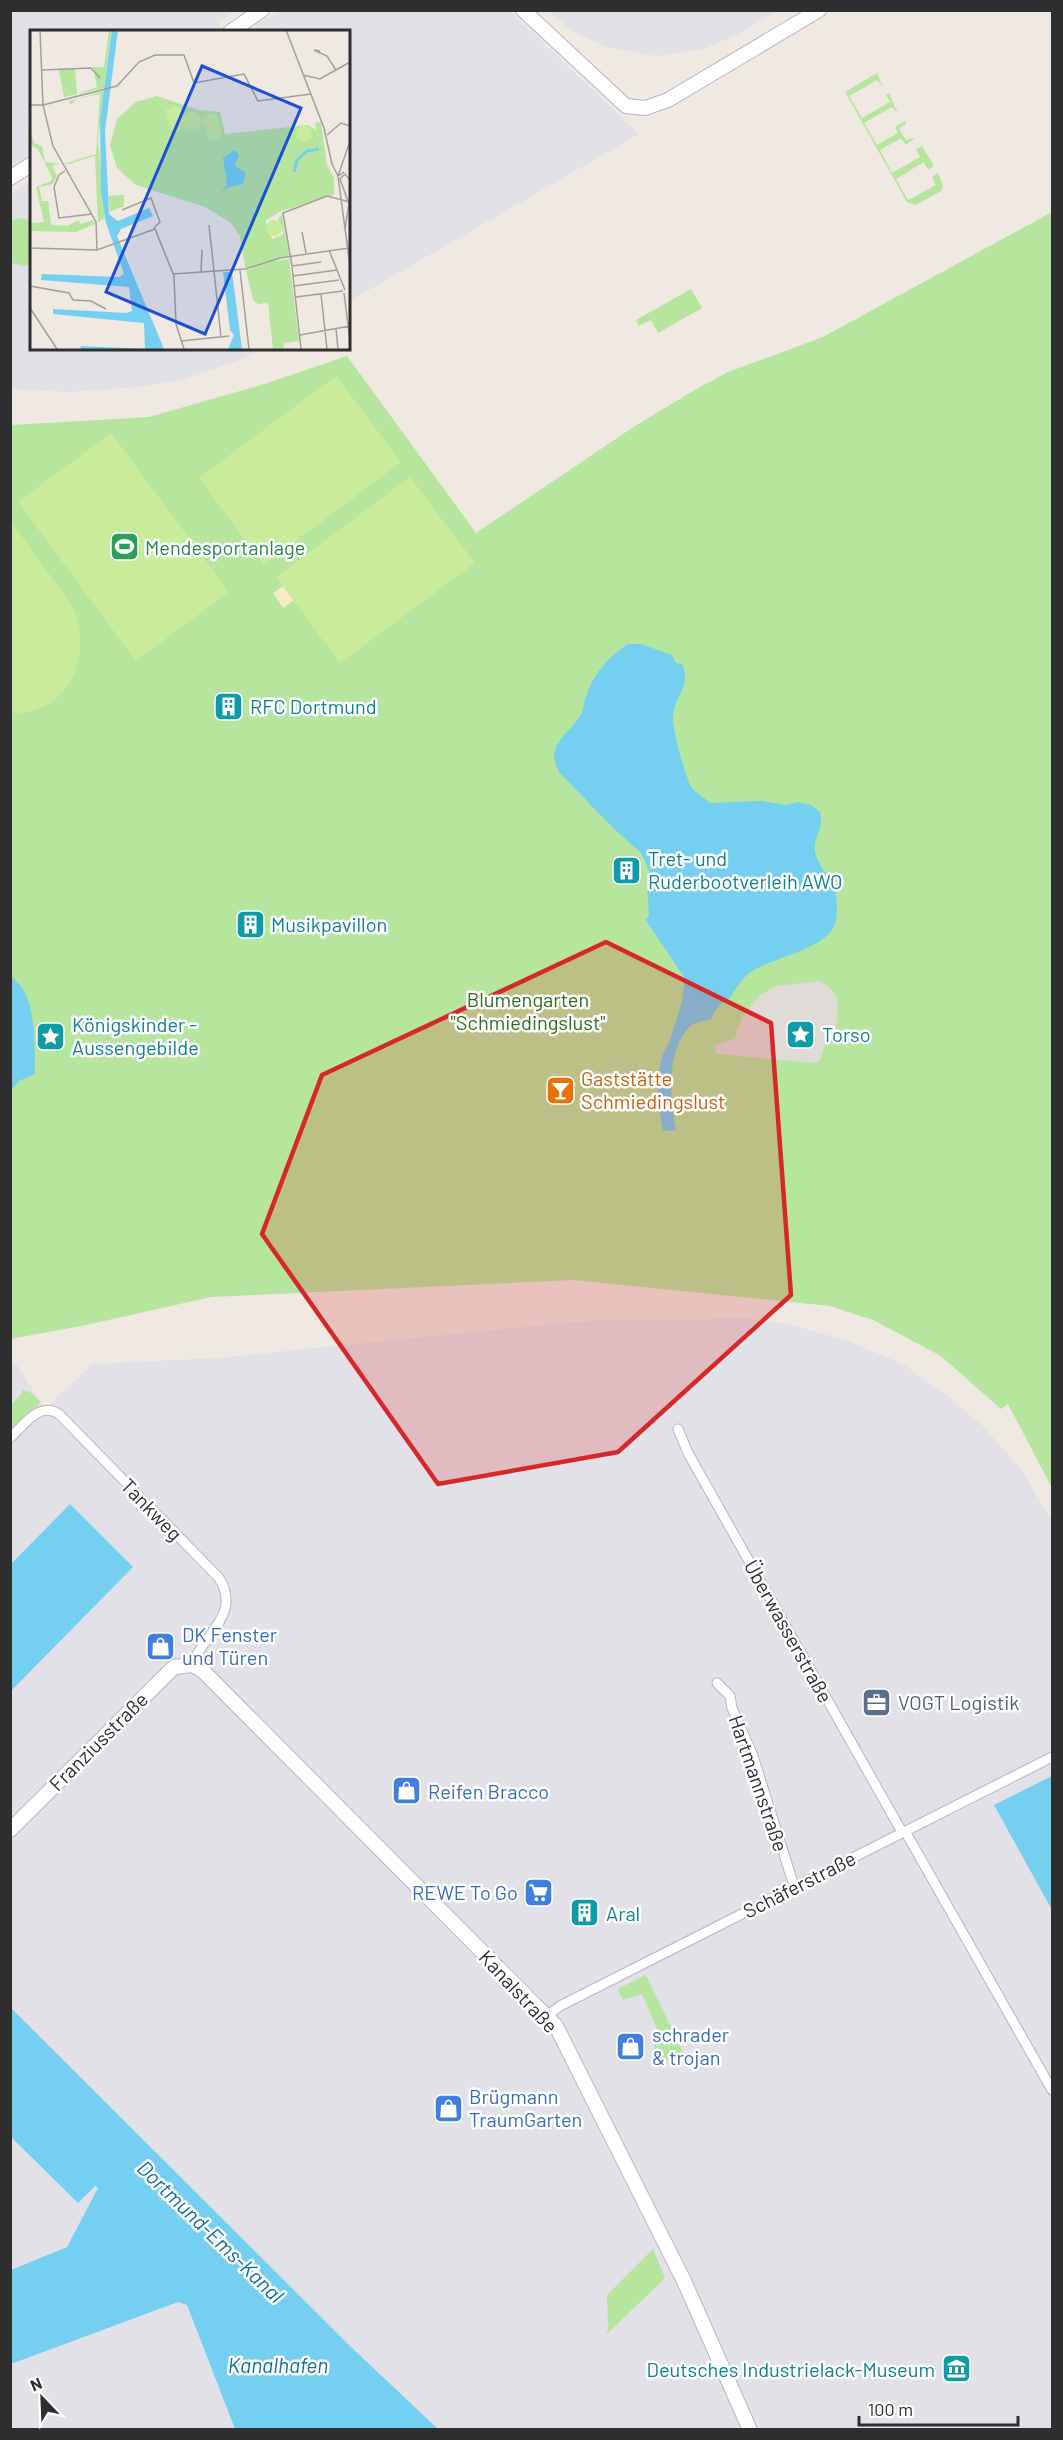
<svg xmlns="http://www.w3.org/2000/svg" width="1063" height="2440" font-family="Barlow,sans-serif">
<style>
.industrial{fill:#e3e1e8}
.green{fill:#b6e59e}
.sand{fill:#f3ecc5}
.pitch{fill:#c9ec9a}
.plaza{fill:#dfdcd8}
.water{fill:#75cff0}
.lines{fill:none;stroke-linecap:round;stroke-linejoin:round}
.street-casing{stroke:#b4b7c1;stroke-width:11}
.secondary-casing{stroke:#b4b7c1;stroke-width:16}
.street{stroke:#fff;stroke-width:9}
.secondary{stroke:#fff;stroke-width:14}
.marked{fill:#d62828;fill-opacity:0.2;stroke:#d62828;stroke-width:4.5;stroke-linejoin:round}
.labels{text-anchor:middle;dominant-baseline:central;stroke-width:5;stroke-linejoin:round;paint-order:stroke}
.leisure-label{font-size:20px;fill:#27864d;stroke:#fff;text-anchor:start}
.culture-label{font-size:20px;fill:#0d838f;stroke:#fff;text-anchor:start}
.park-label{font-size:20px;fill:#2c6e1b;stroke:#fff}
.food-label{font-size:20px;fill:#c56008;stroke:#fff;text-anchor:start}
.street-label{font-size:20px;fill:#2e2e2e;stroke:#fff}
.shop-label{font-size:20px;fill:#366cbe;stroke:#fff;text-anchor:start}
.service-label{font-size:20px;fill:#4e5e75;stroke:#fff;text-anchor:start}
.water-label{font-size:21px;font-style:italic;fill:#0d6fa3;stroke:#fff}
.inset-river{fill:none;stroke:#75cff0;stroke-width:3}
.inset-road{fill:none;stroke:#a29e99;stroke-width:1.5}
.view{fill:#1d4ed8;fill-opacity:0.15;stroke:#1d4ed8;stroke-width:3}
.inset-edge{fill:none;stroke:#2e2e2e;stroke-width:3}
</style>
<rect width="100%" height="100%" fill="#efe9e1"/>
<path class="industrial" d="M280 10 510 11 639 134 348 302V32L248 31Z
M10 11 11 10 236 11 218 22 221 29 217 31 32 32 31 155 11 167Z
M548 11H777L735 36 703 49 656 56 606 47 574 32Z
M31 181 32 348H267L239 360 185 379 142 387 69 392 11 389V195Z
M737 1317 788 1324 845 1340 901 1363 943 1392 983 1426 1019 1467 1052 1520V2429H11L10 1362H15L45 1409 92 1364 218 1358 552 1324 619 1319 685 1321Z"/>
<path class="green" d="M877 73 883 87 877 80 849 96 862 118 890 102 886 95 889 93 898 114 892 107 864 123 877 145 898 133 895 127 905 121 906 124 899 129 906 140 915 138 906 145 901 138 880 150 892 173 920 157 916 149 922 146 934 166 928 170 924 162 896 179 908 200 936 185 932 177 938 173 943 186 941 191 916 205 907 202 845 92Z
M1052 212V1488L1008 1404 1001 1409 941 1356 873 1320 830 1306 573 1280 211 1297 86 1325 11 1339V425L149 417 261 385 347 356 476 533 635 426 693 391 728 372 823 337Z
M18 218 31 220V264L23 266 11 263V221Z
M691 289 702 308 658 333 651 320 639 326 636 320Z
M22 1390 30 1392 41 1402 11 1430V1405L22 1393Z
M646 1975 683 2052 656 2066 653 2059 657 2029 642 1994 623 2000 617 1989Z
M653 2249 665 2278 605 2336 608 2330 607 2295Z"/>
<path class="sand" d="M283 586 294 600 283 608 273 593Z"/>
<path class="pitch" d="M336 376 401 462 264 565 199 478Z
M111 433 229 592 136 661 18 502Z
M410 477 475 563 340 663 276 577Z
M11 522 71 604C96 653 70 716 10 713Z"/>
<path class="plaza" d="M820 981 830 988 836 996 838 1006 836 1031 825 1045 820 1060 816 1063 716 1054 715 1045 727 1042 735 1037 741 1019 760 995 776 986Z"/>
<path class="water" d="M628 644H641L672 655 676 663 682 664C692 688 674 695 673 717 672 727 686 780 692 788 697 794 705 798 710 803L761 801 787 805 798 802 811 805 820 812C824 830 815 833 815 847 814 860 827 874 833 884 837 892 838 911 836 920 832 949 771 957 749 973 741 980 735 989 730 998 720 1002 715 1010 711 1019 704 1021 694 1022 689 1027 666 1052 670 1099 676 1130L663 1131C658 1107 655 1081 662 1057 663 1051 668 1046 670 1040 676 1020 685 999 684 977L645 919 649 917 647 882 649 869 641 853 611 826 560 773C542 744 571 735 582 712 584 708 584 703 585 699 593 674 607 658 628 644Z
M11 977C38 993 34 1046 35 1074L19 1081 11 1091Z
M70 1504 133 1567 11 1691V1564Z
M1052 1776V1910L994 1805Z
M10 2007 351 2347 438 2429H235L187 2305 178 2302 11 2364V2270L67 2247 98 2188 95 2186 78 2203 11 2137Z"/>
<g class="lines">
<defs>
<path id="street" d="M678 1429 688 1453 902 1832
M10 1438C24 1425 39 1401 59 1414L219 1578C242 1615 203 1634 192 1665
M717 1683 730 1696 732 1708 753 1756 794 1886
M905 1831 1052 2090
M548 2015 560 2006 1052 1757"/>
<path id="secondary" d="M523 10 626 106 645 108 668 100 819 10
M230 32 262 10
M10 178 32 164
M10 1830 174 1667 192 1665 202 1670 556 2026 684 2281 750 2430"/>
</defs>
<use href="#street" class="street-casing"/>
<use href="#secondary" class="secondary-casing"/>
<use href="#street" class="street"/>
<use href="#secondary" class="secondary"/>
</g>
<path class="marked" d="M606 942 771 1023 791 1295 618 1452 438 1484 262 1234 322 1075Z"/>
<defs>
<symbol id="stadium-square" viewBox="-11 -11 22 22"><rect x="-9" y="-9" width="18" height="18" rx="4" fill="#2e9e5b" stroke="#fff"/><path d="M0-5a6.5 5 0 1 0 0 10a6.5 5 0 1 0 0-10ZM-3.5-1.8h7v3.6h-7Z" fill="#fff"/></symbol>
<symbol id="building-square" viewBox="-11 -11 22 22"><rect x="-9" y="-9" width="18" height="18" rx="4" fill="#0f9aa8" stroke="#fff"/><path d="M-4-6H4V6H1V3H-1V6H-4ZM-2.5-4.3h1.7v1.8h-1.7ZM.8-4.3h1.7v1.8H.8ZM-2.5-1h1.7V.8h-1.7ZM.8-1h1.7V.8H.8Z" fill="#fff"/></symbol>
<symbol id="sight-square" viewBox="-11 -11 22 22"><rect x="-9" y="-9" width="18" height="18" rx="4" fill="#0f9aa8" stroke="#fff"/><path d="M0-6L1.8-2.2L6-1.7L2.9 1.2L3.7 5.4L0 3.3L-3.7 5.4L-2.9 1.2L-6-1.7L-1.8-2.2Z" fill="#fff"/></symbol>
<symbol id="bar-square" viewBox="-11 -11 22 22"><rect x="-9" y="-9" width="18" height="18" rx="4" fill="#e8710a" stroke="#fff"/><path d="M-6-5H6L.8 .8V4.5H3.5V6h-7V4.5H-.8V.8Z" fill="#fff"/></symbol>
<symbol id="shop-square" viewBox="-11 -11 22 22"><rect x="-9" y="-9" width="18" height="18" rx="4" fill="#3f7fe0" stroke="#fff"/><path d="M-5-2.5h2.3a2.7 3.5 0 0 1 5.4 0H5L5.5 6h-11ZM-1.5-2.5h3a1.5 2.3 0 0 0-3 0Z" fill="#fff"/></symbol>
<symbol id="office-square" viewBox="-11 -11 22 22"><rect x="-9" y="-9" width="18" height="18" rx="4" fill="#5c6f8a" stroke="#fff"/><path d="M-6-3h4V-5.5h4V-3h4V5H-6ZM-1-4.5V-3h2v-1.5ZM-6 0V1H6V0Z" fill="#fff"/></symbol>
<symbol id="supermarket-square" viewBox="-11 -11 22 22"><rect x="-9" y="-9" width="18" height="18" rx="4" fill="#3f7fe0" stroke="#fff"/><path d="M-6-5.5h2.5l.6 2H6L4.5 2H-2.5L-4.4-4H-6ZM-1.5 3.2a1.3 1.3 0 1 0 .1 0ZM3 3.2a1.3 1.3 0 1 0 .1 0Z" fill="#fff"/></symbol>
<symbol id="museum-square" viewBox="-11 -11 22 22"><rect x="-9" y="-9" width="18" height="18" rx="4" fill="#0f9aa8" stroke="#fff"/><path d="M0-6L6-3V-2H-6V-3ZM-5-1h2V3h-2ZM-1-1h2V3h-2ZM3-1h2V3H3ZM-6 4H6V6H-6Z" fill="#fff"/></symbol>
</defs>
<g fill-rule="evenodd">
<use href="#stadium-square" x="108" y="530" width="33" height="33"/>
<use href="#building-square" x="212" y="690" width="33" height="33"/>
<use href="#building-square" x="610" y="854" width="33" height="33"/>
<use href="#building-square" x="234" y="908" width="33" height="33"/>
<use href="#sight-square" x="784" y="1018" width="33" height="33"/>
<use href="#sight-square" x="34" y="1020" width="33" height="33"/>
<use href="#bar-square" x="544" y="1074" width="33" height="33"/>
<use href="#shop-square" x="144" y="1630" width="33" height="33"/>
<use href="#office-square" x="860" y="1686" width="33" height="33"/>
<use href="#shop-square" x="390" y="1774" width="33" height="33"/>
<use href="#supermarket-square" x="522" y="1876" width="33" height="33"/>
<use href="#building-square" x="568" y="1896" width="33" height="33"/>
<use href="#shop-square" x="614" y="2030" width="33" height="33"/>
<use href="#shop-square" x="432" y="2092" width="33" height="33"/>
<use href="#museum-square" x="940" y="2352" width="33" height="33"/>
</g>
<g class="labels">
<g class="leisure-label">
<text x="145" y="547">Mendesportanlage</text>
</g>
<g class="culture-label">
<text x="250" y="706">RFC Dortmund</text>
<text x="648" y="858">Tret- und<tspan x="648" dy="23">Ruderbootverleih AWO</tspan></text>
<text x="271" y="924">Musikpavillon</text>
<text x="72" y="1024">Königskinder -<tspan x="72" dy="23">Aussengebilde</tspan></text>
<text x="822" y="1034">Torso</text>
<text x="606" y="1913">Aral</text>
<text x="935" y="2369" text-anchor="end">Deutsches Industrielack-Museum</text>
</g>
<g class="park-label">
<text x="528" y="999">Blumengarten<tspan x="528" dy="23">"Schmiedingslust"</tspan></text>
</g>
<g class="food-label">
<text x="581" y="1078">Gaststätte<tspan x="581" dy="23">Schmiedingslust</tspan></text>
</g>
<g class="street-label">
<text transform="translate(152 1509) rotate(46)">Tankweg</text>
<text transform="translate(789 1631) rotate(61)">Überwasserstraße</text>
<text transform="translate(98 1741) rotate(-45)">Franziusstraße</text>
<text transform="translate(759 1783) rotate(71)">Hartmannstraße</text>
<text transform="translate(799 1884) rotate(-27)">Schäferstraße</text>
<text transform="translate(519 1991) rotate(47)">Kanalstraße</text>
</g>
<g class="shop-label">
<text x="182" y="1634">DK Fenster<tspan x="182" dy="23">und Türen</tspan></text>
<text x="428" y="1791">Reifen Bracco</text>
<text x="518" y="1892" text-anchor="end">REWE To Go</text>
<text x="652" y="2034">schrader<tspan x="652" dy="23">&amp; trojan</tspan></text>
<text x="469" y="2096">Brügmann<tspan x="469" dy="23">TraumGarten</tspan></text>
</g>
<g class="service-label">
<text x="898" y="1702">VOGT Logistik</text>
</g>
<g class="water-label">
<text transform="translate(211 2231) rotate(44)">Dortmund-Ems-Kanal</text>
<text x="278" y="2364">Kanalhafen</text>
</g>
</g>
<g transform="translate(30 30)">
<rect width="320" height="320" fill="#efe9e1"/>
<path d="M79 0H82L74 58 34 67 29 40 45 39 47 64 67 57 63 37H74ZM74 61 68 109 75 188 68 192 65 126 39 134H33L66 124 70 64 47 69 40 75 39 71ZM127 66 169 80 190 82 195 104 278 95 286 100 285 93 291 92 297 135 304 148V165L251 181 235 191 242 209 254 204 248 189 252 184 259 225 244 231 259 229 269 311 254 313 253 318 243 319 238 273 228 274 223 270 216 240 223 238 215 237 210 206 201 193 175 177 106 155 87 138 80 115 87 89 106 72ZM1 102 4 113 12 116 15 132 31 134 22 135 27 146 23 154 9 157 12 171H18L21 195 37 196 49 190 50 194 63 190 65 194 46 202 0 201V193L14 192 6 157 21 151 22 147 8 119 0 115ZM94 165V176L80 182 78 166Z" fill="#b6e59e"/>
<path d="M144 76 151 79 155 95 149 103 141 100 136 80ZM153 91a9 9 0 1 1 18 0a9 9 0 1 1-18 0ZM173 91a8 8 0 1 1 16 0a8 8 0 1 1-16 0ZM176 103a8 8 0 1 1 16 0a8 8 0 1 1-16 0ZM266 104a8 8 0 1 1 16 0a8 8 0 1 1-16 0ZM236 198a8 8 0 1 1 16 0a8 8 0 1 1-16 0Z" fill="#c9ec9a"/>
<path d="M82 0H88L75 101 79 184 88 191 119 178 123 186 91 199 87 206 134 319H50L51 316 115 319 114 293 23 284V279L97 283 102 281 99 257 11 250 12 244 89 247 94 244 76 193 71 160 70 90ZM205 120 209 125 205 136 216 143 213 154 196 158 190 167 197 153 193 128ZM193 242H202L212 319H198L204 305 200 300Z" fill="#75cff0"/>
<path class="inset-river" d="M264 142 267 130 277 121 289 119"/>
<path class="inset-road" d="M10 0 13 75 87 56 109 32 125 25H154L164 53 214 44 228 71 281 64M256 0 294 98 302 134 308 146 314 142M290 21 284 20 297 26 306 40M12 40 61 38 70 48M273 45 290 49 320 32M0 75H13L23 116 66 192 67 220 125 199 144 246 146 294 154 319M297 105 311 93 320 96M320 111 308 146 320 236M320 112V150M35 141 29 145 24 157 29 188 62 184M320 167 315 199 320 232M319 174 310 149 315 144 319 149M92 180 121 168 130 192 124 198M179 195 184 241M272 202 276 223M0 218 67 220M299 220 315 260M262 236 253 183 297 166 320 172M262 236 291 232M262 237 271 319M210 240 219 319M184 241 191 307M171 242 172 220M143 244 215 239 250 228 319 218M263 246 307 240M0 256 39 263 43 270 61 271 76 279M264 256 309 250M314 263 320 311M291 264 297 319M266 267 313 261M0 278 27 319M306 299 308 319M270 305 320 296M151 311 199 306"/>
<path class="view" d="M172 36 271 78 175 304 76 262Z"/>
<rect width="320" height="320" class="inset-edge"/>
</g>
<rect width="1063" height="2440" fill="none" stroke="#2e2e2e" stroke-width="24"/>
<g transform="translate(42 2398) rotate(337)" stroke="#ffffff" stroke-width="4.5" paint-order="stroke">
<path d="M0-4.5L10 22L0 15L-10 22Z" fill="#2e2e2e"/>
<text y="-9" font-size="16" font-weight="bold" text-anchor="middle" fill="#2e2e2e">N</text>
</g>
<path d="M859 2416v9h159v-9" fill="none" stroke="#2e2e2e" stroke-width="3"/>
<text x="868" y="2416" font-size="18" fill="#2e2e2e" stroke="#ffffff" stroke-width="4.5" paint-order="stroke">100 m</text>
</svg>
